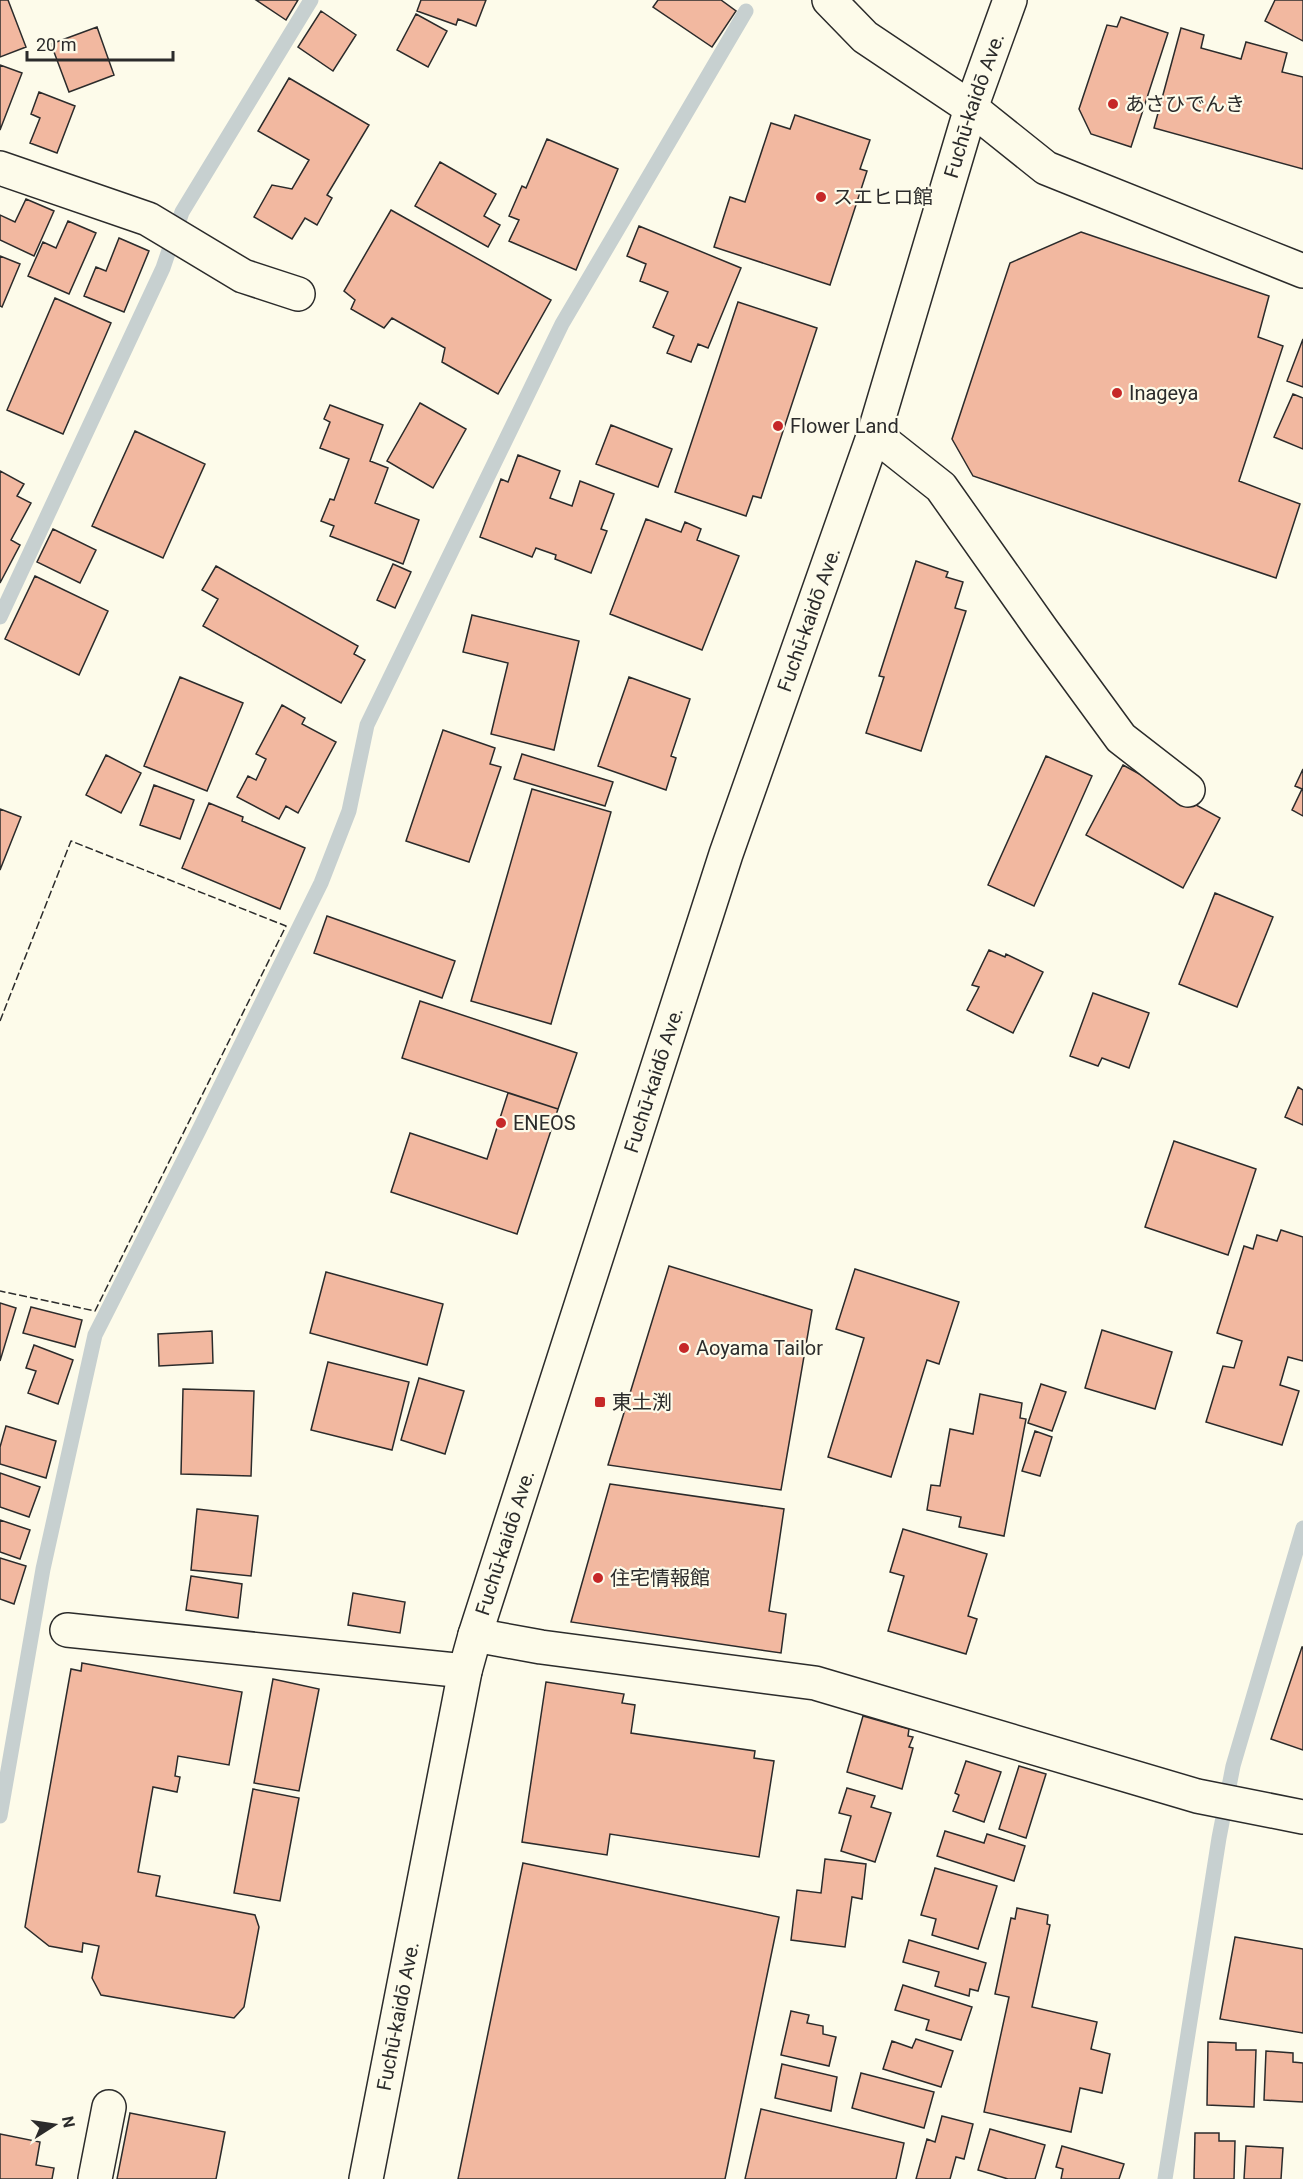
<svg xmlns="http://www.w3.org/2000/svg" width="1303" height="2179" font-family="Roboto,'Noto Sans JP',sans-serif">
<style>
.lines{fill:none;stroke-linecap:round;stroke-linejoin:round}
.stream{stroke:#c7d0d0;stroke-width:15}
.building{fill:#f2b8a0;stroke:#2b2b2b;stroke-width:1.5}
.street-casing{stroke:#2b2b2b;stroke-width:36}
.secondary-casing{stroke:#2b2b2b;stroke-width:36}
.primary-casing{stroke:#2b2b2b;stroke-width:36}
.street{stroke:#fdfbea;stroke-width:33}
.secondary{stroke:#fdfbea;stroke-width:33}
.primary{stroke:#fdfbea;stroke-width:33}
.fence{stroke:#2b2b2b;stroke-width:1.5;stroke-dasharray:8 3;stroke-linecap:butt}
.poi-dot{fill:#c62828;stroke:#fdfbea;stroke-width:2}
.labels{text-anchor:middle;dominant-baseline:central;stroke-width:4.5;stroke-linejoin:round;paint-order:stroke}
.poi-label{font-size:20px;fill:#2b2b2b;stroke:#fdfbea;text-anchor:start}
.street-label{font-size:20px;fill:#2b2b2b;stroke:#fdfbea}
</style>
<rect width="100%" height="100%" fill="#fdfbea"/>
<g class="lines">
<path class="stream" d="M0 617 163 268 182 212 311 0
M0 1816 43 1569 95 1335 198 1132 321 883 349 811 367 725 562 324 746 11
M1165 2179 1219 1838 1233 1766 1303 1528"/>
</g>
<path class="building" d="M0 0H8L26 47 0 57Z
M256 0H298L286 20Z
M421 0H486L476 26 458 19 456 25 417 11Z
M658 0H721L736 11 712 47 653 7Z
M1275 0H1303V41L1265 21Z
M321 11 356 35 333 71 298 47Z
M416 14 447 31 428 67 397 50Z
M1121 17 1168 33 1131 147 1091 134 1079 109 1107 25 1117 27Z
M97 27 114 75 69 92 51 44Z
M1181 28 1204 35 1201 48 1241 59 1246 42 1287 53 1282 72 1303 77V169L1154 128Z
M0 65 22 73 0 130Z
M289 78 369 125 327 195 332 198 317 225 305 218 292 239 254 217 272 185 292 189 309 160 258 131Z
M39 92 75 106 57 153 30 143 40 118 31 114Z
M795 115 870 140 860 169 867 171 830 285 714 247 730 197 745 202 771 123 790 129Z
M547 139 618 169 576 270 509 241 519 220 509 216 522 186 526 188Z
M440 162 496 194 484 216 500 225 488 247 415 206Z
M26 199 54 211 34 256 0 240V215L15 222Z
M391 210 551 300 498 394 442 362 445 348 392 318 384 328 351 309 355 300 344 291Z
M68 221 96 233 69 294 28 276 43 242 56 248Z
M639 226 741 268 708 348 698 344 691 362 667 353 674 336 653 327 668 292 640 281 646 264 627 256Z
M1081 232 1269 296 1258 337 1283 346 1239 481 1300 504 1276 578 973 476 952 439 1010 263Z
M119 238 149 251 124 312 84 296 96 267 106 271Z
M0 256 20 264 2 307 0 306Z
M55 298 111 323 63 434 7 410Z
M738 302 817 328 761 498 753 496 746 516 675 492Z
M1303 339V387L1287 381Z
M1293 394 1303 398V449L1274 437Z
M420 403 466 429 433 488 387 461Z
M330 405 383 425 370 461 388 468 375 503 419 520 403 564 330 536 334 526 321 521 330 499 334 500 349 459 320 448 330 422 324 419Z
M611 425 672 449 658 487 596 464Z
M135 431 205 464 163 558 92 526Z
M518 455 560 471 550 498 572 506 580 481 614 494 601 529 607 531 591 573 555 559 556 555 536 548 532 557 480 537 501 479 508 482Z
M0 471 24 484 17 496 31 503 11 540 20 545 0 583Z
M646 519 681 532 685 522 701 529 697 540 739 556 702 650 610 614Z
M53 529 96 550 80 583 37 562Z
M916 561 948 572 946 577 963 582 955 608 966 611 921 751 866 733 884 677 879 676Z
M393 564 411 572 395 608 377 600Z
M216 566 358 646 354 654 365 660 341 703 203 626 218 599 202 590Z
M35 576 108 611 79 675 5 639Z
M472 615 579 641 554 750 491 734 508 663 463 652Z
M180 677 243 703 207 791 144 766Z
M629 677 690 699 671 756 676 758 666 790 598 766Z
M282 705 305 718 302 724 336 742 298 813 286 806 279 819 237 797 248 776 256 780 266 759 256 754Z
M443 730 495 748 490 764 501 767 469 862 406 841Z
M522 754 613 782 605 806 514 779Z
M106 755 141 773 121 813 86 795Z
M1046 756 1092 776 1034 906 988 885Z
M1123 765 1220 818 1183 888 1086 835Z
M1303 769V816L1292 810 1302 789 1295 786Z
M154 785 194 800 180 839 140 825Z
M532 789 611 812 551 1024 471 1001Z
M209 803 243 817 242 821 305 848 280 909 182 868Z
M0 809 21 817 0 870Z
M1215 893 1273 917 1237 1007 1179 984Z
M327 916 455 961 442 998 314 953Z
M989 950 1005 957 1006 954 1043 972 1013 1033 967 1010 979 987 972 985Z
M1093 993 1149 1013 1129 1068 1102 1058 1098 1066 1070 1056Z
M420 1001 577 1053 558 1109 402 1058Z
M1298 1087 1303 1090V1125L1285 1117Z
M508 1093 558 1109 517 1234 391 1192 410 1133 487 1159Z
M1174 1141 1256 1169 1228 1255 1145 1227Z
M1281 1230 1303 1237V1361L1288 1357 1280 1385 1299 1391 1282 1445 1206 1422 1223 1366 1234 1368 1242 1341 1217 1333 1244 1246 1253 1249 1257 1235 1277 1241Z
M669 1266 812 1310 781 1490 608 1465Z
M855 1269 959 1302 939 1364 927 1360 891 1477 828 1457 864 1338 836 1329Z
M326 1272 443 1304 427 1365 310 1333Z
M0 1303 16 1308 0 1361Z
M31 1307 82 1320 75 1347 23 1333Z
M1102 1330 1172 1352 1155 1409 1085 1388Z
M212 1331 213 1363 159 1366 158 1334Z
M34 1345 73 1360 58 1404 28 1393 36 1371 26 1368Z
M328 1362 409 1382 392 1450 311 1430Z
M419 1378 464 1391 445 1454 401 1440Z
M1041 1384 1066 1392 1052 1431 1028 1423Z
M183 1389 254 1391 251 1476 181 1474Z
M980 1394 1022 1403 1020 1418 1026 1419 1004 1536 959 1527 961 1517 927 1510 931 1485 940 1486 950 1429 973 1434Z
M6 1426 56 1441 46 1478 0 1464V1447Z
M1035 1431 1052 1437 1040 1476 1022 1471Z
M0 1473 40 1487 29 1517 0 1507Z
M610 1484 784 1509 769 1611 786 1614 781 1653 571 1622Z
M197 1509 258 1516 251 1576 191 1570Z
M0 1520 30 1530 20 1559 0 1552Z
M903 1529 987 1554 968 1616 977 1619 966 1654 888 1631 904 1576 890 1572Z
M0 1558 26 1566 14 1604 0 1599Z
M191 1576 242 1584 238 1618 186 1610Z
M353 1593 405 1602 400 1633 348 1625Z
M1302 1647H1303V1750L1271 1739Z
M82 1663 242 1692 229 1765 178 1756 175 1776 180 1777 177 1792 153 1787 138 1872 160 1876 156 1896 255 1915 259 1927 244 2007 234 2018 101 1995 92 1978 99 1946 83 1943 82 1952 49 1946 25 1927 71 1669 81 1671Z
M273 1679 319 1689 299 1791 254 1783Z
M546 1682 624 1694 622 1703 635 1705 631 1733 755 1751 754 1758 774 1761 759 1857 610 1834 607 1855 522 1842Z
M863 1716 909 1729 908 1736 913 1737 909 1747 913 1748 902 1789 847 1772Z
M966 1761 1001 1772 984 1822 953 1811 959 1795 955 1793Z
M1019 1766 1046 1774 1026 1838 999 1829Z
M847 1788 875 1796 871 1807 891 1813 875 1862 841 1851 851 1816 839 1813Z
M253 1789 299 1798 280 1901 234 1893Z
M945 1831 984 1843 987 1834 1025 1846 1014 1881 937 1856Z
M825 1859 866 1864 862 1899 852 1897 845 1947 791 1940 797 1890 821 1893Z
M523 1863 779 1917 725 2179H458Z
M935 1868 997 1886 978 1949 932 1935 936 1919 921 1915Z
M1017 1908 1048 1915 1047 1924 1050 1925 1032 2007 1097 2022 1091 2049 1110 2054 1102 2093 1080 2088 1071 2132 984 2112 1009 1997 995 1994 1011 1918 1015 1919Z
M1235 1937 1303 1949V2033L1220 2019Z
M909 1940 986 1963 978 1991 970 1989 969 1996 935 1986 939 1972 903 1962Z
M903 1985 972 2007 961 2040 926 2030 929 2020 895 2010Z
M791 2011 809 2015 807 2023 823 2026V2034L836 2037 829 2066 781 2055Z
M916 2039 953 2051 941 2087 883 2069 892 2041 912 2048Z
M1208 2042 1236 2043V2050H1256L1254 2107 1207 2105Z
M1266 2051 1293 2053V2062L1303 2063V2102L1264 2100Z
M782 2064 837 2077 831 2111 775 2098Z
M861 2073 934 2092 924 2128 852 2108Z
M761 2109 904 2143 896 2179H745Z
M130 2113 225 2132 216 2179H117Z
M942 2116 973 2124 964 2159 956 2157 950 2179H916L927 2139 935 2142Z
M990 2129 1045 2145 1035 2179H1008L978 2170Z
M1195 2133H1219V2141H1235L1234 2179H1194Z
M0 2134 40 2142 36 2165 54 2168 52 2179H0Z
M1062 2146 1124 2164 1119 2179H1061L1063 2169 1056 2167Z
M1246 2146 1283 2148 1281 2179H1244Z"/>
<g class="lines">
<defs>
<path id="street" d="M0 168 148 219 243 276 298 294
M874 434 941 487 1042 630 1121 738 1188 790
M67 1630 465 1671
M475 1635 541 1647 815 1683 1197 1796 1303 1817
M95 2179 109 2107"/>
<path id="secondary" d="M829 0 865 37 971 108 1046 168 1303 271"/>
<g id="primary">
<path id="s1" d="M366 2179 465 1671 475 1635 726 854 874 434 971 108 1010 0"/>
</g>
</defs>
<use href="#street" class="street-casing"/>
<use href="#secondary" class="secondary-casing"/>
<use href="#primary" class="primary-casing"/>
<use href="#street" class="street"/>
<use href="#secondary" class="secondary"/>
<use href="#primary" class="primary"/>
<path class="fence" d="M0 1021 71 841 286 926 95 1311 0 1291"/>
</g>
<g class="poi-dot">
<circle cx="1113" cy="104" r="6"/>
<circle cx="821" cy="197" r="6"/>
<circle cx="1117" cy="393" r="6"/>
<circle cx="778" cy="426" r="6"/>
<circle cx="501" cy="1123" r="6"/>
<circle cx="684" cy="1348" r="6"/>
<rect x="594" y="1396" width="12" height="12" rx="3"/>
<circle cx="598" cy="1578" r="6"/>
</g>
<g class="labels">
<g class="poi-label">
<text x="1125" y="104">あさひでんき</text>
<text x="833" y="197">スエヒロ館</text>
<text x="1129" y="393">Inageya</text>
<text x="790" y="426">Flower Land</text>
<text x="513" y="1123">ENEOS</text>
<text x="696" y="1348">Aoyama Tailor</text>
<text x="612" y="1402">東土渕</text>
<text x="610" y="1578">住宅情報館</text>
</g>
<g class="street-label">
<text stroke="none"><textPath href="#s1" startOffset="2164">Fuchū-kaidō Ave.</textPath></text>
<text stroke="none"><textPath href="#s1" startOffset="1624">Fuchū-kaidō Ave.</textPath></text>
<text stroke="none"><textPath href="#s1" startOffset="1138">Fuchū-kaidō Ave.</textPath></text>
<text stroke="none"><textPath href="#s1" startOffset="652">Fuchū-kaidō Ave.</textPath></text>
<text stroke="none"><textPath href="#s1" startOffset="166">Fuchū-kaidō Ave.</textPath></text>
</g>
</g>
<g transform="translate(54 2125) rotate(78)" stroke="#fdfbea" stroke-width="4.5" paint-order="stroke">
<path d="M0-4.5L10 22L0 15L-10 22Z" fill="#2b2b2b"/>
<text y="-9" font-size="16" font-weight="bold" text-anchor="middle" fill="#2b2b2b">N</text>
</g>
<path d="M27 51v9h146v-9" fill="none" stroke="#2b2b2b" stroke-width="3"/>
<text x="36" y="51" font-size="18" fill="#2b2b2b" stroke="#fdfbea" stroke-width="4.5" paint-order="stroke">20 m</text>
</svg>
